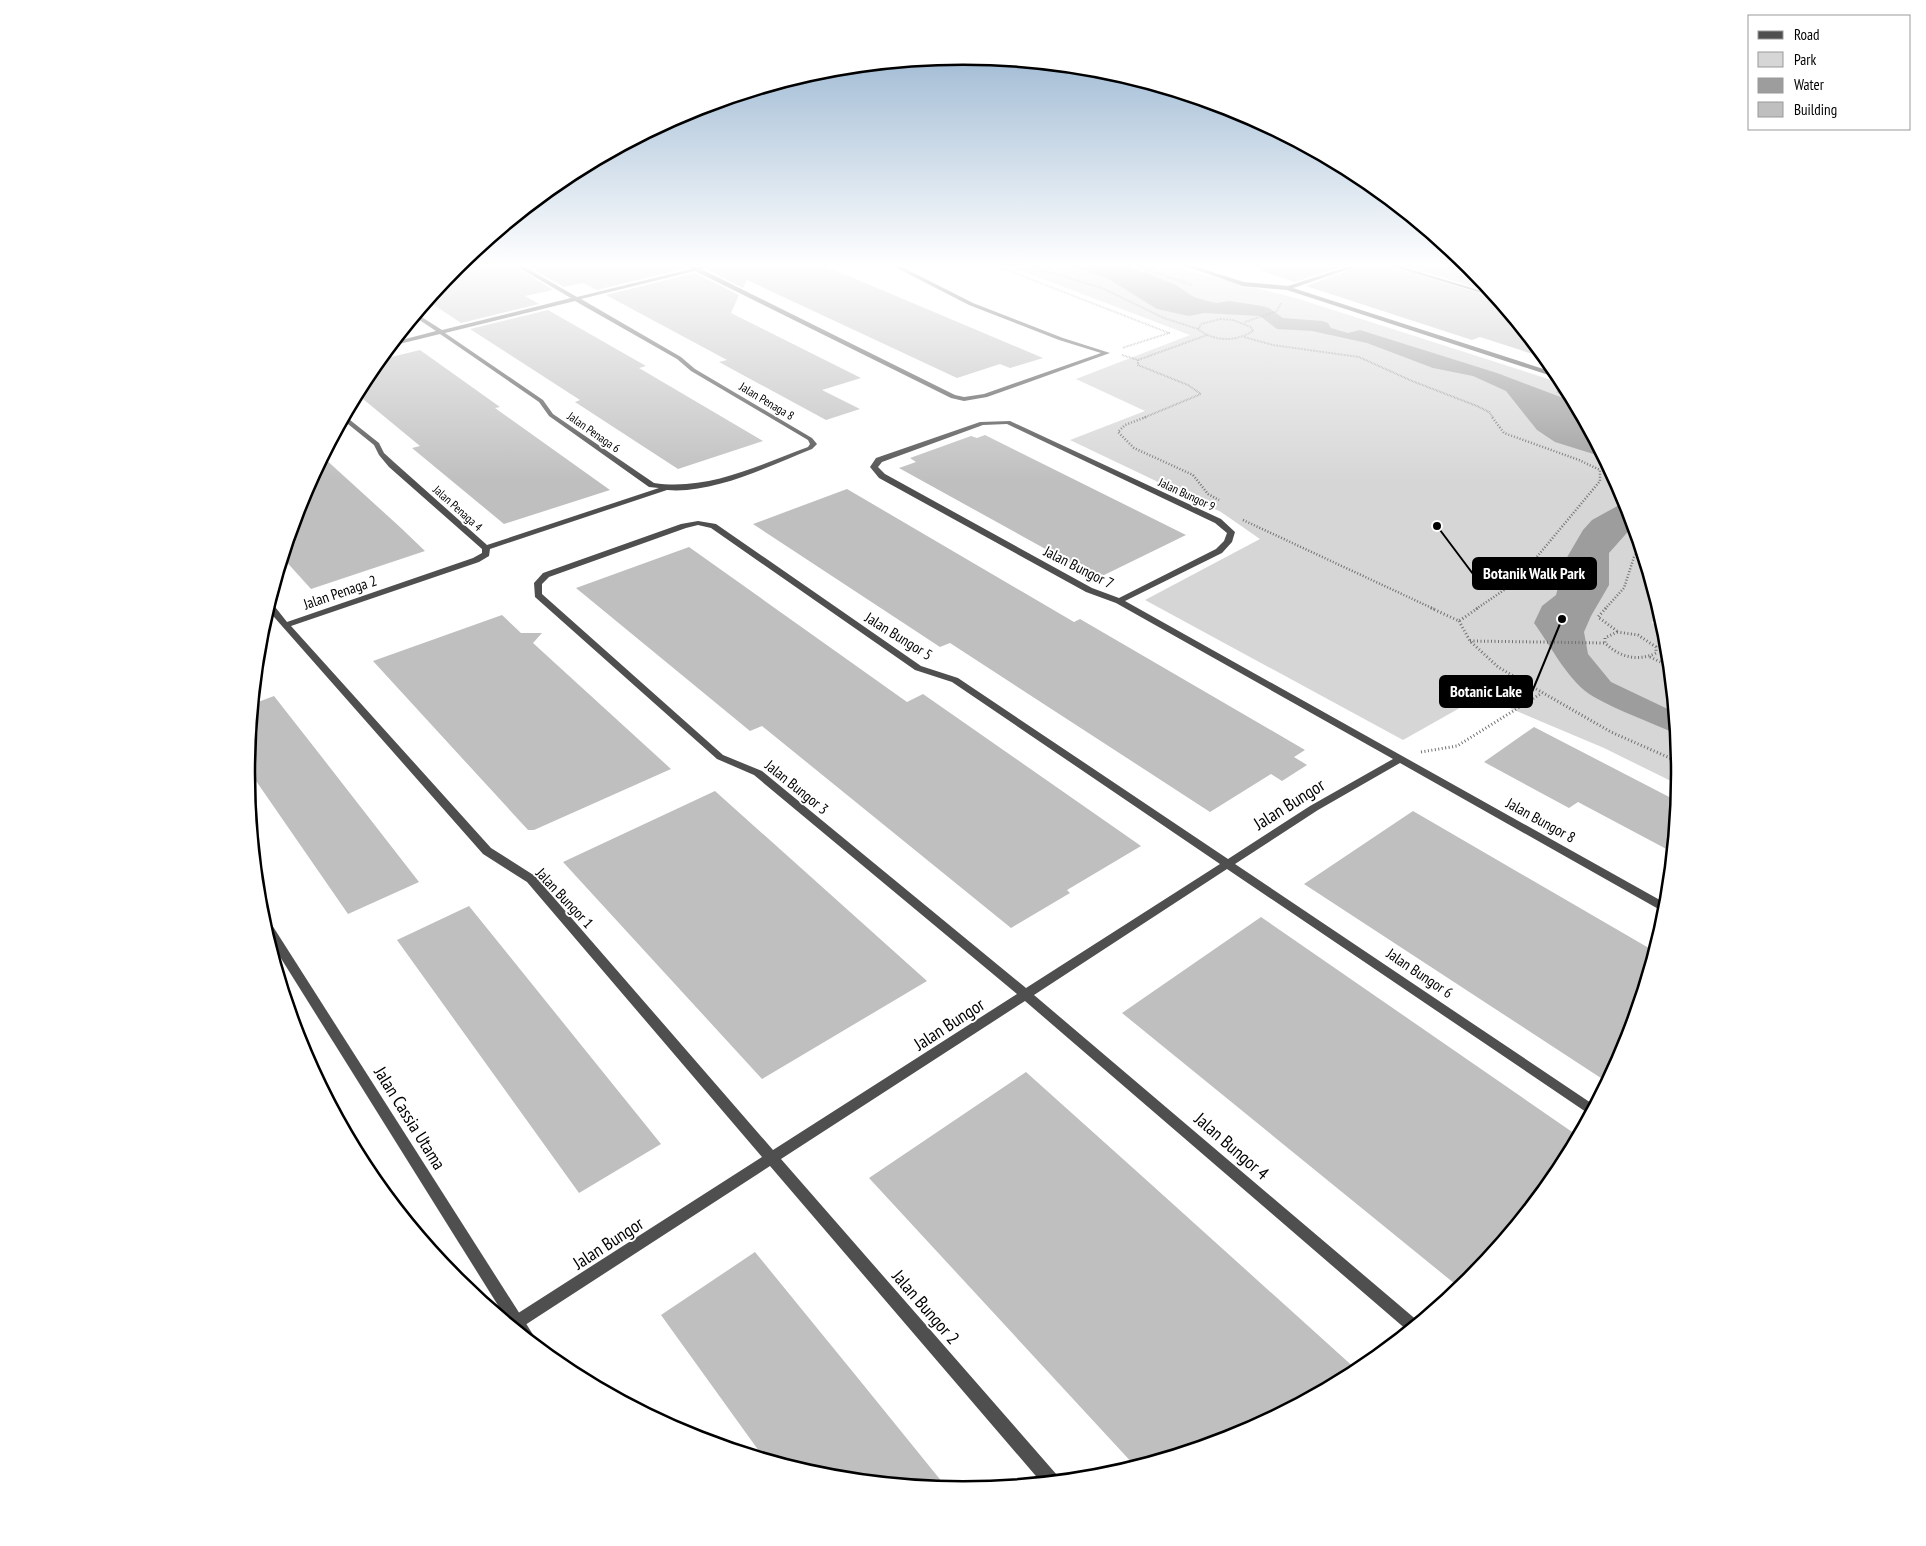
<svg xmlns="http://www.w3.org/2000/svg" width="1926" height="1546" font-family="'PT Sans Narrow',sans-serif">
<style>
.green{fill:#d6d6d6}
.water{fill:#9d9d9d}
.building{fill:#bfbfbf}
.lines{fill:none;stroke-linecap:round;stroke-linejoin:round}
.path-far2{stroke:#717171;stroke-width:2;stroke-dasharray:0.5 1;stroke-linecap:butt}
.path-far1{stroke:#717171;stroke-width:2.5;stroke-dasharray:1 2;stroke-linecap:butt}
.path{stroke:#717171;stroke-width:3;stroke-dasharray:1 2.5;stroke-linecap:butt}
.minor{fill:#4f4f4f;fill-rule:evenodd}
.tertiary{fill:#4f4f4f;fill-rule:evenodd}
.labels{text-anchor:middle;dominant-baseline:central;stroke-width:4;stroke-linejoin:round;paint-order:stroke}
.far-street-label{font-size:12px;fill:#000;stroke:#fff}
.street-label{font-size:15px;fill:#000;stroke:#fff}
.near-street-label{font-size:18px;fill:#000;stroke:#fff}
.rim{fill:none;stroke:#000;stroke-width:2.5}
.leader{fill:none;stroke:#000;stroke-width:2}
.callout-dot{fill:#000;stroke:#fff;stroke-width:2}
.callout{fill:#000;stroke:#000;stroke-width:2}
.callout-label{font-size:16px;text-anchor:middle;font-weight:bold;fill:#fff}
</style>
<rect width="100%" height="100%" fill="#fff"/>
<path class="green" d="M1009 266H1171L1299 299 1564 384 1625 499 1658 608 1652 623 1664 628 1666 633 1680 773 1679 785 1604 748 1481 696 1403 740 1145 600 1260 539 1221 512 1070 440 1145 411 1076 379 1190 335Z"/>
<path class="water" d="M1072 266H1124L1152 275 1176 285 1194 297 1207 301 1217 303 1229 301 1262 306 1269 308 1283 318 1322 321 1328 323 1331 328 1348 333 1360 330 1497 373 1574 402 1603 457 1555 442 1537 430 1506 391 1473 376 1433 368 1367 343 1312 331 1277 329 1260 316 1204 313 1189 316 1157 309 1107 278Z
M1625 498 1633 526 1609 553V585L1591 616 1584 632 1588 654 1611 682 1674 712 1676 734C1651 722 1618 711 1594 697 1569 683 1551 646 1534 623L1542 606 1556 595 1566 559 1583 530 1592 520 1621 504Z"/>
<path class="building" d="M456 266H514L553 290 525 296 539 304 461 323 428 301Z
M527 266H685L687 268 597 290 583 283 564 287Z
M713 266H825L1043 358 1010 368 1000 364 957 378 747 280 743 288 706 269Z
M1260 266H1344L1295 282 1259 270Z
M1360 266H1389L1496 298 1545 358 1480 337 1472 340 1306 286Z
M1405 266H1469L1491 292Z
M695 273 739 295 731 313 861 378 822 390 860 409 826 420 719 362 727 360 606 295Z
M548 310 646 366 639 368 763 441 678 469 575 402 580 400 470 329Z
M420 350 500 407 495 408 610 490 504 524 412 448 420 446 357 394 367 375 379 360Z
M985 435 997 441 1186 535 1098 578 899 468 916 462 910 458 971 436 977 438Z
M323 457 401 528 425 551 311 589 283 558 301 498Z
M847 489 1074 622 1080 619 1305 750 1294 757 1307 765 1282 781 1271 774 1210 812 950 643 940 647 753 524Z
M689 547 907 702 923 694 1141 846 1067 890 1070 893 1011 928 762 726 750 731 576 588Z
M502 615 521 633H542L533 643 671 769 534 830H528L373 661Z
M274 696 321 756 419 882 348 914 247 768 253 704Z
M1534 727 1677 801 1672 852 1578 802 1569 808 1484 762Z
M715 791 927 981 762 1079 563 862Z
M1413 811 1654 951 1625 1048 1607 1082 1304 884Z
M469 906 661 1144 579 1193 397 940Z
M1261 917 1578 1136 1559 1171 1470 1280 1460 1288 1122 1013Z
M1026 1072 1143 1177 1358 1371 1237 1435 1135 1466 869 1178Z
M755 1252 857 1377 947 1488 823 1476 764 1458 661 1315Z"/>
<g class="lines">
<path class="path-far2" d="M997 266 1169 333 1122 348
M1028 266 1102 288 1164 318 1198 329
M1136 266 1192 285
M1220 319 1233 320 1251 327 1253 331C1236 342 1214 342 1198 329L1201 324Z
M1245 322 1277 311 1281 303
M1244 337 1273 345 1359 357 1412 381 1477 406 1489 412 1493 418
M1122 355 1138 360
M1557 392 1572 399
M1143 418 1201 394 1188 385 1138 365V360L1207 335"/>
<path class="path-far1" d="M1146 417 1125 425 1118 432 1134 448 1193 475 1208 494 1219 500
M1243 520 1434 609
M1476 609 1516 582 1600 481V470L1579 460 1504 433 1492 417
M1605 609 1624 588 1634 557 1640 549"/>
<path class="path" d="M1431 608 1459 621 1478 608
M1606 608 1598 617 1617 631
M1459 621 1470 641 1498 667 1611 732 1679 762
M1617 632 1638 635 1656 647V653C1638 662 1619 657 1605 643V638Z
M1470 641 1605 643
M1650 657 1669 666
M1421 752 1457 746 1542 693"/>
<path class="minor" d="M516 266H523L577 297 691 269 687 266 697 267 711 266 701 269 955 395 964 397 984 394 1101 353 1059 340 969 305 893 266H900L973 303 1063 338 1110 353 987 397 964 401 951 398 695 271 581 299 681 357 695 369 812 438 817 444 812 449C769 466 714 494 667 490L490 549 489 556 479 562 291 626 491 848 535 876 773 1150 1017 994 754 775 717 759 535 597 534 583 543 573 681 524 698 521 716 524 921 666 958 678 1228 859 1310 806 1393 759 1116 603 1086 592 879 478 870 467 876 458 980 422 1010 421 1221 519 1235 532 1232 542 1222 553 1125 601 1667 904 1666 912 1662 911 1400 763 1318 810 1235 864 1594 1105 1589 1114 1227 869 1034 995 1419 1322 1408 1331 1025 1001 781 1159 1057 1475 1059 1480 1041 1482 770 1166 522 1327 517 1329 509 1322 512 1317 762 1157 527 882 483 854 267 609 269 603H272L287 622 473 558 482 553V549L389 467 379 455 374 445 343 420 345 416 379 443 384 453 395 463 487 545 659 488 649 487 549 416 539 402 440 334 391 346 394 342 436 331 415 317 417 314 442 330 571 298ZM575 301 677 359 691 371 808 440 810 444 808 447C759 465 708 491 654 483L553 414 543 400 445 333ZM1007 424 1215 523 1227 533 1224 541 1216 549 1119 598 1092 588 885 474 878 467 882 462 983 425ZM698 525 711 528 915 670 952 682 1220 864 1026 988 762 771 723 755 542 594V584L549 577 686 528Z
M1185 266H1193L1244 282 1288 286 1350 266H1358L1293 288 1559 374 1561 379 1287 290 1243 286Z
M1391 266H1399L1492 294 1495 297Z"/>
<path class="tertiary" d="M260 913 265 914 532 1333 535 1338 533 1343 509 1323 267 936Z"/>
</g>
<linearGradient id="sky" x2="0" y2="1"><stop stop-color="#8aabca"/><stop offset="0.55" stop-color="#fff"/><stop offset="1" stop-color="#fff" stop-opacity="0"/></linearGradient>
<rect width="1926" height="482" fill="url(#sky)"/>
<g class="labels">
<g class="far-street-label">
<text transform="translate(767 401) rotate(31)">Jalan Penaga 8</text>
<text transform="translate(594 432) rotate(35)">Jalan Penaga 6</text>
<text transform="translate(1187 494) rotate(25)">Jalan Bungor 9</text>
<text transform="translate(458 508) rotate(42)">Jalan Penaga 4</text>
</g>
<g class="street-label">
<text transform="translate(1079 567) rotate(27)">Jalan Bungor 7</text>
<text transform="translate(340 592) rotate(-19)">Jalan Penaga 2</text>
<text transform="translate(899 636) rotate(32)">Jalan Bungor 5</text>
<text transform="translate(797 787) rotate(39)">Jalan Bungor 3</text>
<text transform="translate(1541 820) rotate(29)">Jalan Bungor 8</text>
<text transform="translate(565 898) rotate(47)">Jalan Bungor 1</text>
<text transform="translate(1420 973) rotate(34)">Jalan Bungor 6</text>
</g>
<g class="near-street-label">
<text transform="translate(1289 804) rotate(-32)">Jalan Bungor</text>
<text transform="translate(949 1024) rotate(-33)">Jalan Bungor</text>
<text transform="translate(410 1118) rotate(58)">Jalan Cassia Utama</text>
<text transform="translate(1232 1146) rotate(41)">Jalan Bungor 4</text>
<text transform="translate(608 1243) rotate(-33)">Jalan Bungor</text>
<text transform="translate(926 1307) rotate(49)">Jalan Bungor 2</text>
</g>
</g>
<path d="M0 0H1926V1546H0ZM255 773a708 708 0 1 1 1416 0a708 708 0 1 1-1416 0Z" fill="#fff" fill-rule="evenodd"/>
<path class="rim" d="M255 773a708 708 0 1 1 1416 0a708 708 0 1 1-1416 0Z"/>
<path class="leader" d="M1437 526L1473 574M1562 619L1532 692"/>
<g class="callout-dot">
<circle cx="1437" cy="526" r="5"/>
<circle cx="1562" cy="619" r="5"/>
</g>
<g class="callout">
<rect x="1473" y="558" width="123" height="31" rx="5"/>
<rect x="1440" y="676" width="92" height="31" rx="5"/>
</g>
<g class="callout-label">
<text x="1534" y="579">Botanik Walk Park</text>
<text x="1486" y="697">Botanic Lake</text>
</g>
<rect x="1748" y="15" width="162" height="115" fill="#ffffff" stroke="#999999"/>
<rect x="1758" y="31" width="25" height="8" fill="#4f4f4f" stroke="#999999"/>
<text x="1794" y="40" font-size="15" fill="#000000">Road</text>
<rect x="1758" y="52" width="25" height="15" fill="#d6d6d6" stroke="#999999"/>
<text x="1794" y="65" font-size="15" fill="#000000">Park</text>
<rect x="1758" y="78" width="25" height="15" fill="#9d9d9d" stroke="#999999"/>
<text x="1794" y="90" font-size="15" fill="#000000">Water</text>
<rect x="1758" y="102" width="25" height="15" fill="#bfbfbf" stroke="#999999"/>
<text x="1794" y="115" font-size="15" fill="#000000">Building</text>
</svg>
